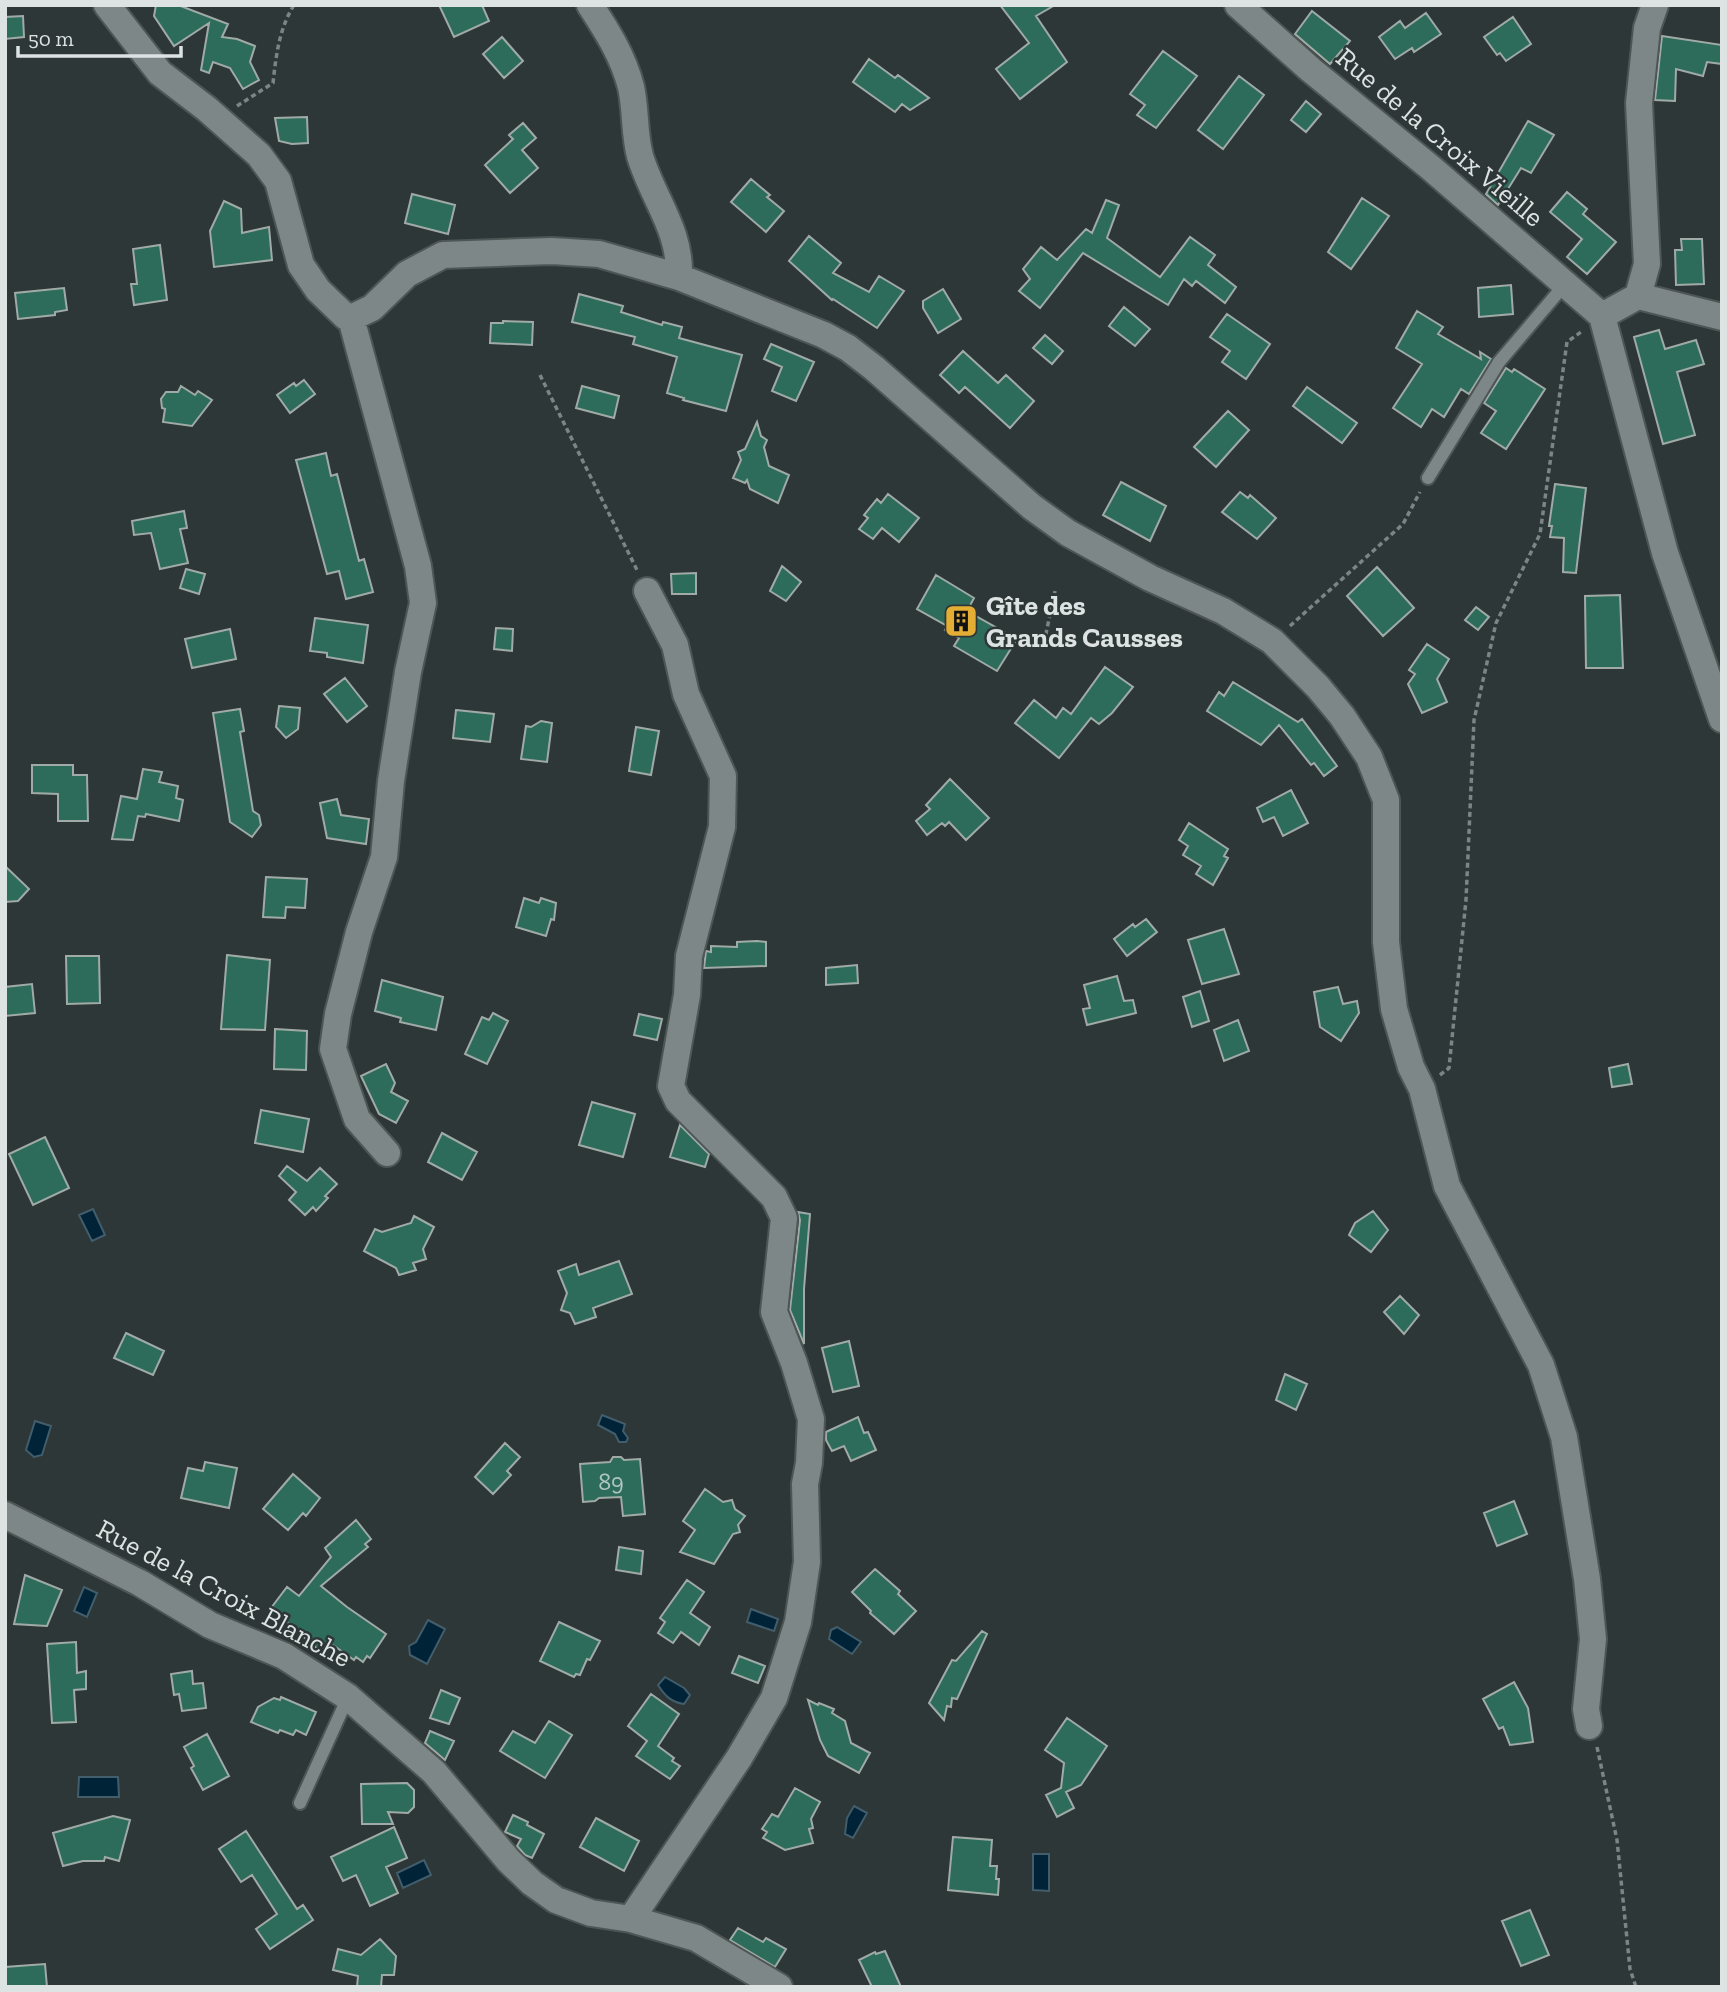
<svg xmlns="http://www.w3.org/2000/svg" width="1727" height="1992" font-family="'Zilla Slab',serif">
<style>
.water{fill:#002338;stroke:#425d6b;stroke-width:2}
.building{fill:#2d6c5b;stroke:#a0aaa6;stroke-width:2}
.lines{fill:none;stroke-linecap:round;stroke-linejoin:round}
.service-casing{stroke:#4e5655;stroke-width:16}
.minor-casing{stroke:#4e5655;stroke-width:30}
.path{stroke:#7c8484;stroke-width:3.5;stroke-dasharray:5 3.5;stroke-linecap:butt}
.service{stroke:#7d8787;stroke-width:12}
.minor{stroke:#7d8787;stroke-width:26}
.labels{text-anchor:middle;dominant-baseline:central;stroke-width:5;stroke-linejoin:round;paint-order:stroke}
.number-label{font-size:24px;fill:#b1c5c1}
.street-label{font-size:28px;fill:#dde3e3;stroke:#2e3737}
.poi-label{font-size:28px;font-weight:bold;fill:#dde3e3;stroke:#2e3737;text-anchor:start}
</style>
<rect width="100%" height="100%" fill="#2e3737"/>
<path class="water" d="M93 1209 105 1235 92 1241 79 1215Z
M602 1415 625 1424 623 1431 628 1438 626 1442H619L615 1434 598 1425Z
M35 1421 51 1426 42 1455 34 1457 26 1450Z
M84 1587 97 1593 87 1617 74 1611Z
M751 1609 778 1619 774 1631 747 1622Z
M428 1620 445 1629 427 1664 410 1655 409 1646 416 1642Z
M837 1627 861 1642 852 1654 829 1639 831 1630Z
M665 1677 684 1688 690 1695 684 1704C671 1702 665 1696 658 1685Z
M79 1777H118L119 1797H78Z
M854 1806 867 1813 853 1838 845 1834 847 1818Z
M1033 1854H1049V1891L1033 1890Z
M424 1860 431 1875 403 1888 397 1873Z"/>
<path class="building" d="M156 5H178L228 24 222 37 237 39 255 46 250 62 259 80 243 89 230 68 213 62 209 73 201 70 209 23 174 46 154 16Z
M439 5H482L489 21 454 37Z
M1000 5H1055L1036 16 1067 62 1020 99 996 69 1029 43Z
M1312 11 1350 41 1330 64 1295 34Z
M1426 13 1441 34 1414 52 1412 48 1395 59 1379 37 1400 21 1405 28Z
M23 16 24 37 5 39V17Z
M1513 17 1531 44 1506 61 1500 53 1497 55 1484 37Z
M1662 36 1722 45V64L1707 62 1703 76 1676 69 1675 101 1655 100Z
M502 37 523 61 504 78 483 54Z
M1163 51 1197 76 1156 128 1137 115 1145 105 1130 94Z
M869 59 895 78 898 75 929 98 910 110 902 104 895 112 853 82Z
M1239 76 1264 95 1223 149 1198 130Z
M1306 101 1321 114 1306 132 1291 120Z
M307 117 308 143 292 144 279 141 275 118Z
M1528 121 1554 135 1531 173 1521 168 1498 205 1486 194Z
M523 123 536 138 522 150 538 168 510 193 485 165 513 139 509 135Z
M751 179 770 195 767 197 784 211 766 232 731 202Z
M1567 192 1587 209 1583 214 1616 242 1587 274 1567 257 1582 239 1550 212Z
M412 194 455 205 448 234 405 223Z
M1362 198 1389 216 1351 269 1328 252Z
M1106 200 1119 205 1107 238 1160 277 1190 237 1215 255 1208 265 1236 287 1225 303 1196 281 1192 286 1184 279 1168 305 1083 253 1040 308 1019 291 1030 279 1023 269 1041 247 1057 260 1086 229 1092 233Z
M224 201 241 209 242 233 269 227 272 260 214 267 210 231Z
M809 236 841 263 833 273 869 292 879 276 904 291 877 328 833 299 832 300 789 261Z
M1681 239H1702L1704 284 1676 285 1675 250H1682Z
M160 245 167 300 134 305 131 284H137L133 249Z
M1511 285 1513 314 1479 317 1478 288Z
M64 288 67 310 55 312V315L18 319 15 293Z
M943 289 961 319 938 333 923 308V301Z
M579 294 623 306 621 312 662 325 663 322 682 327 679 338 742 355 726 411 683 400 684 398 667 393 677 357 633 344 635 337 572 322Z
M1124 307 1150 329 1135 346 1109 326Z
M1417 311 1443 327 1438 334 1481 359 1480 352 1491 359 1469 394 1461 389 1444 417 1432 409 1421 427 1393 408 1422 364 1396 348Z
M1227 314 1270 344 1246 379 1222 362 1230 351 1210 337Z
M503 321 533 322 532 345 490 343 491 323H503Z
M1659 330 1665 349 1696 340 1704 364 1677 372 1695 435 1663 444 1634 337Z
M1045 335 1063 351 1052 364 1033 348Z
M771 344 814 362 796 401 772 391 782 367 764 359Z
M963 351 998 383 1006 375 1034 401 1010 428 965 387 959 393 940 375Z
M1506 368 1512 372 1514 369 1545 389 1506 449 1481 433 1496 411 1484 403Z
M304 380 315 394 290 413 277 395 294 383 296 386Z
M181 386 195 395 198 391 212 400 192 426 163 422 165 409 162 408 161 399 166 392H178Z
M582 386 619 396 614 418 576 408Z
M1307 387 1357 423 1342 443 1293 406Z
M1228 411 1249 430 1216 467 1194 447Z
M757 422 761 436 767 440 764 447 769 466 789 475 778 503 750 489 747 480 745 483 733 478 741 460 738 452 745 449Z
M326 453 331 476 337 474 359 561 364 559 373 592 346 599 339 571 327 574 296 460Z
M1121 482 1166 506 1150 541 1103 515Z
M1555 484 1586 488 1576 573 1563 572 1564 538 1550 537 1552 526H1549Z
M1240 492 1248 498 1250 495 1276 518 1257 539 1222 512Z
M888 494 919 518 899 542 882 528 873 539 859 529 868 518 864 515 877 499 881 503Z
M184 511 187 528 180 529 188 563 160 569 151 533 134 535 132 521Z
M782 566 801 582 786 601 770 591Z
M1377 567 1414 608 1383 636 1347 596Z
M186 569 205 574 199 594 180 588Z
M696 573V594H672L671 574Z
M936 575 974 598 967 611 1017 639 997 671 954 646 959 638 945 630 947 626 917 609Z
M1620 595 1623 668H1586L1585 596Z
M1476 607 1489 617 1478 630 1465 620Z
M315 618 368 625 363 663 327 657V653L310 651Z
M496 628 513 629 512 651 494 649Z
M230 629 236 659 192 668 185 639Z
M1427 644 1449 659 1437 679 1447 702 1422 713 1408 684 1415 674 1409 670Z
M1105 667 1133 687 1112 713 1099 724 1091 718 1059 758 1015 723 1034 700 1056 718 1063 708 1071 714Z
M345 678 367 706 347 722 324 694Z
M1233 682 1298 722 1302 719 1337 766 1324 776 1314 763 1311 765 1279 725 1261 745 1207 711 1219 692 1224 696Z
M279 706 300 708 298 729 286 738 276 727Z
M240 709 244 731 240 732 253 811 259 815 261 825 252 837 230 822 213 713Z
M456 710 494 714 490 742 453 738Z
M541 721 552 723 547 762 521 759 526 726 531 727Z
M636 727 659 731 651 775 629 771Z
M32 765H73V775H87L88 821H58V794L32 793Z
M143 769 162 772 159 782 178 786 176 798 183 800 179 821 146 814 145 817 138 816 133 840 112 839 121 796 137 799Z
M950 779 989 818 966 840 949 822 945 826 942 823 927 835 916 821 930 809 926 805Z
M1291 790 1308 823 1283 836 1274 817 1263 822 1257 808Z
M337 799 341 815 369 819 366 844 327 838 320 803Z
M1189 823 1228 849 1224 856 1228 858 1213 885 1196 874 1201 866 1183 855 1188 846 1179 840Z
M5 866 29 889 18 901 5 902Z
M266 877 307 879 305 908 286 907 285 918 263 917Z
M524 898 539 903 541 898 556 903 554 920 551 919 546 936 516 927Z
M1146 919 1157 932 1127 956 1114 939 1133 924 1135 927Z
M1224 929 1239 974 1202 984 1188 940Z
M757 941 766 942V966L704 968 706 951 711 952V946L737 947V942Z
M227 955 270 960 265 1030 221 1029Z
M66 956H99L100 1003 67 1004Z
M857 965 858 983 826 985V968Z
M1117 976 1124 1001 1133 1000 1136 1013 1087 1025 1083 1009 1090 1008 1084 985Z
M382 980 443 997 436 1030 400 1022 401 1018 375 1011Z
M32 984 35 1013 5 1016V987Z
M1338 987 1343 1004 1357 1001 1359 1013 1341 1041 1320 1027 1314 992Z
M1200 991 1209 1021 1192 1027 1183 997Z
M493 1013 508 1021 487 1064 465 1054 482 1017 489 1020Z
M639 1014 662 1019 657 1040 634 1035Z
M1238 1020 1249 1051 1224 1061 1214 1030Z
M275 1029 307 1031 306 1070 274 1069Z
M386 1064 395 1083 391 1092 408 1101 396 1123 379 1114 361 1076Z
M1628 1064 1632 1084 1612 1087 1609 1068Z
M592 1102 635 1114 623 1157 579 1145Z
M261 1110 309 1119 303 1152 255 1143Z
M680 1125 709 1154 705 1167 670 1157Z
M442 1133 477 1152 462 1180 428 1162Z
M45 1137 69 1188 33 1205 9 1154Z
M287 1166 307 1181 320 1168 337 1184 325 1196 328 1198 316 1211 313 1207 305 1215 289 1200 296 1192 279 1176Z
M1373 1211 1388 1230 1371 1252 1349 1235 1355 1223Z
M798 1212 810 1214 804 1289V1344L790 1310 800 1220Z
M414 1216 434 1227 423 1249 426 1259 413 1263 416 1270 399 1275 396 1268 364 1251 375 1229 382 1232 411 1223Z
M619 1261 632 1294 593 1308 596 1317 575 1324 570 1313 561 1310 567 1293 558 1271 576 1264 579 1275Z
M1400 1296 1419 1315 1404 1334 1384 1312Z
M126 1333 164 1351 153 1375 114 1358Z
M849 1341 859 1386 833 1392 822 1348Z
M1285 1374 1307 1384 1296 1410 1276 1400Z
M858 1417 864 1433 868 1432 876 1450 851 1461 844 1446 832 1451 826 1440V1432Z
M505 1443 520 1457 507 1471 511 1475 493 1494 475 1477Z
M613 1457H621L624 1460 640 1459 645 1514 623 1516 621 1497 599 1498 595 1501 583 1502 580 1464 610 1462Z
M205 1462 237 1468 229 1508 181 1498 188 1468 203 1471Z
M293 1474 320 1498 306 1516 303 1513 288 1530 263 1509Z
M705 1489 723 1502 732 1500 735 1509 745 1516 738 1525 740 1532 733 1534 714 1564 680 1552 695 1530 683 1521Z
M1514 1501 1527 1534 1497 1546 1484 1513Z
M356 1520 371 1539 365 1544 368 1547 321 1586 347 1607 386 1634 370 1658 367 1656 363 1662 356 1657 354 1660 330 1643 323 1654 271 1608 287 1587 299 1596 331 1557 325 1548Z
M619 1547 643 1551 641 1574 616 1570Z
M875 1569 900 1591 898 1594 916 1611 894 1634 870 1613 871 1611 852 1592Z
M25 1575 62 1590 47 1626 14 1624Z
M687 1580 704 1592 690 1613 710 1627 699 1645 681 1632 673 1643 658 1633 665 1622 660 1618Z
M559 1622 600 1641 590 1660 587 1659 580 1675 576 1674 574 1677 540 1661Z
M982 1631 987 1634 957 1699 952 1698 951 1707 947 1706 944 1720 929 1703 952 1660 956 1661Z
M76 1642 77 1673 86 1671V1689L74 1690 76 1722 52 1723 47 1644Z
M739 1656 765 1666 758 1683 732 1673Z
M192 1671 193 1684 203 1683 206 1708 182 1711 179 1694 174 1695 171 1674Z
M1514 1682 1528 1708 1533 1742 1510 1745 1503 1727 1499 1729 1483 1699Z
M441 1690 460 1698 449 1724 430 1718Z
M651 1694 679 1714 658 1746 674 1758 672 1761 680 1766 670 1779 636 1756 647 1741 628 1726Z
M281 1697 316 1712 306 1735 296 1730 293 1735 280 1730 278 1733 251 1722 258 1707 274 1698 280 1700Z
M808 1700 818 1705 819 1703 834 1709 832 1713 845 1721 851 1743 870 1753 859 1773 828 1756 820 1740Z
M1067 1718 1107 1746 1081 1785 1066 1792 1074 1808 1057 1817 1046 1795 1061 1788 1064 1763 1045 1750Z
M549 1721 572 1735 545 1778 500 1751 513 1731 535 1743Z
M430 1731 454 1741 445 1760 425 1743Z
M207 1734 229 1776 203 1790 191 1768 194 1766 184 1747Z
M407 1783 414 1790V1807L408 1813 388 1812 393 1824H362L361 1784Z
M795 1788 820 1802 811 1819 813 1828 809 1829 813 1843 785 1850 763 1838 767 1832 762 1829 772 1814 778 1817Z
M513 1815 528 1822 527 1825 544 1834 532 1858 525 1855 517 1846 521 1839 505 1832Z
M113 1816 130 1820 119 1861 105 1857 104 1861H83L63 1866 53 1833Z
M596 1818 639 1841 624 1871 580 1847Z
M394 1827 407 1858 386 1867 398 1893 370 1906 356 1875 343 1881 331 1857Z
M246 1831 297 1909 303 1905 313 1920 270 1949 256 1929 277 1914 252 1875 241 1882 219 1849Z
M953 1837 992 1840 990 1866H997L996 1879H999L998 1895 948 1890Z
M1530 1910 1549 1955 1521 1966 1502 1921Z
M738 1928 763 1942 766 1938 786 1949 775 1967 730 1940Z
M380 1939 396 1956 394 1975H382L381 1987H357L358 1976 333 1970 338 1949 361 1955Z
M885 1951 901 1987H872L859 1960 875 1952 876 1954Z
M45 1964 47 1987H5V1967Z"/>
<g class="lines">
<defs>
<path id="service" d="M1428 478 1499 362 1566 283
M300 1803 348 1697"/>
<path id="minor" d="M107 5 160 73 207 109 259 155 278 181 301 265 318 290 346 317 351 318 372 308 407 274 443 255 552 251 599 254 679 277 824 335 848 348 874 368 1032 507 1068 533 1150 578 1223 611 1272 641 1318 687 1342 716 1369 757 1386 800V942L1394 1009 1411 1067 1422 1089 1447 1186 1541 1365 1564 1437 1587 1579 1593 1639 1586 1709 1589 1726
M590 5C607 31 623 56 631 87 636 109 634 134 640 156 653 199 681 230 679 277
M1238 5 1311 70 1431 168 1602 316
M1638 296 1647 264 1639 103 1647 28 1655 5
M1602 316 1665 553 1722 719
M1602 316 1638 296 1722 317
M351 318 418 566 423 603 408 672 391 781 384 857 359 932 338 1014 333 1049 357 1119 387 1153
M5 1515 140 1583 210 1625 284 1656 348 1697 434 1772 509 1861 532 1883 556 1900 591 1913 631 1919 696 1938 779 1987
M631 1919 739 1758 774 1698 798 1622 807 1562 805 1484 809 1463 811 1419 794 1363 774 1312 784 1218 774 1197 678 1101 671 1086 687 995 689 956 722 827 723 776 686 694 675 645 647 591"/>
</defs>
<use href="#service" class="service-casing"/>
<use href="#minor" class="minor-casing"/>
<path class="path" d="M237 106 273 83C276 56 279 29 294 5
M540 375 637 570
M1290 626 1403 524 1420 492
M1044 643 1055 591
M1440 1075 1449 1068 1466 900 1474 720 1496 623 1540 534 1567 342 1581 332
M1597 1747 1617 1840 1630 1969 1636 1987"/>
<use href="#service" class="service"/>
<use href="#minor" class="minor"/>
</g>
<defs>
<symbol id="building-square" viewBox="-11 -11 22 22"><rect x="-9" y="-9" width="18" height="18" rx="4" fill="#e4ae35" stroke="#2e3737"/><path d="M-4-6H4V6H1V3H-1V6H-4ZM-2.5-4.3h1.7v1.8h-1.7ZM.8-4.3h1.7v1.8H.8ZM-2.5-1h1.7V.8h-1.7ZM.8-1h1.7V.8H.8Z" fill="#111"/></symbol>
</defs>
<g fill-rule="evenodd">
<use href="#building-square" x="942" y="602" width="38" height="38"/>
</g>
<g class="labels">
<g class="number-label">
<text x="611" y="1481">89</text>
</g>
<g class="street-label">
<text transform="translate(1440 137) rotate(40)">Rue de la Croix Vieille</text>
<text transform="translate(224 1593) rotate(28)">Rue de la Croix Blanche</text>
</g>
<g class="poi-label">
<text x="986" y="605">Gîte des<tspan x="986" dy="32">Grands Causses</tspan></text>
</g>
</g>
<rect width="1727" height="1992" fill="none" stroke="#dde3e3" stroke-width="14"/>
<path d="M18 46v10h163v-10" fill="none" stroke="#dde3e3" stroke-width="3.5"/>
<text x="28" y="46" font-size="21" fill="#dde3e3" stroke="#2e3737" stroke-width="5" paint-order="stroke">50 m</text>
</svg>
